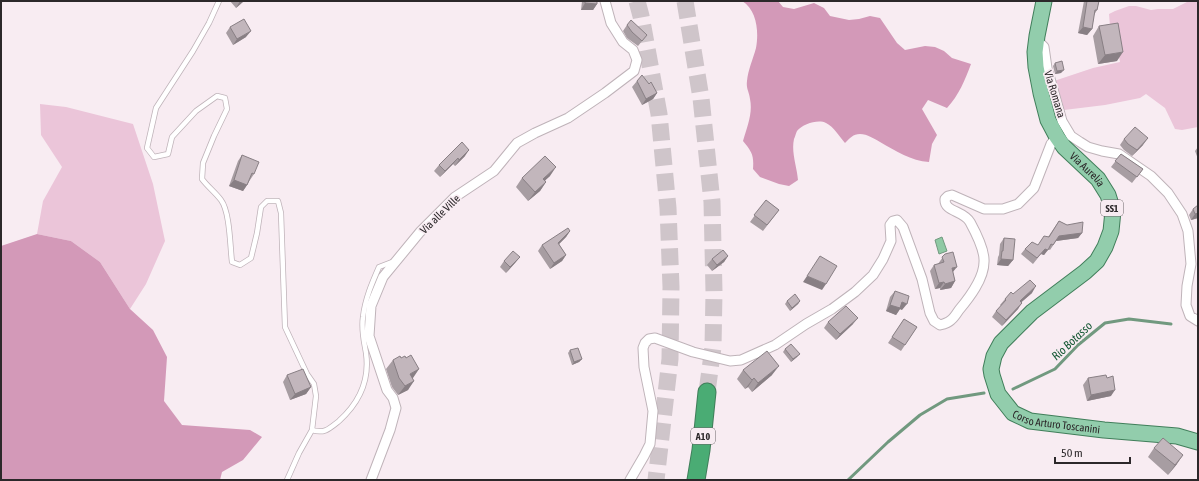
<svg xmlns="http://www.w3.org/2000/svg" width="1199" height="481" font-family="'Asap Condensed',sans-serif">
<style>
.green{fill:#ebc5d9}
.forest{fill:#d399b8}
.water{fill:#8fc9a4;stroke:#71997f}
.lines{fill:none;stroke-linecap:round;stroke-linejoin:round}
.stream{stroke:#71997f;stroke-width:3}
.highway-tunnel{stroke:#cfc5ca;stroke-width:17;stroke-dasharray:17 8;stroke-linecap:butt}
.lane-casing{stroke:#bfb3b9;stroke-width:6}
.street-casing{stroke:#bfb3b9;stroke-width:11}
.primary-casing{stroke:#407e5a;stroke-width:17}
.highway-casing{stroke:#407e5a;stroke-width:19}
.lane{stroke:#fff;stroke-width:4.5}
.street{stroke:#fff;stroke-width:9}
.primary{stroke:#92cdac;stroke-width:15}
.highway{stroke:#4aac74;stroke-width:17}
.wall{fill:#a79da2}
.shaded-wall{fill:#887f84}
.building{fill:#c2b6bc;stroke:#887f84}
.labels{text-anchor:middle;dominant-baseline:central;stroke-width:3.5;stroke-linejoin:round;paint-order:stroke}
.shield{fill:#f8ecf2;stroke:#696366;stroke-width:1}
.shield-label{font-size:10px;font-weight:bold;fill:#2c282a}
.street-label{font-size:11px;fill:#2c282a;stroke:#f8ecf2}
.water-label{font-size:12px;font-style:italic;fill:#185a37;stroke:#f8ecf2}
</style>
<rect width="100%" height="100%" fill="#f8ecf2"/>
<path class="green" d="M1189 1H1198V127L1182 130 1175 129 1165 108 1146 94 1140 98 1105 105 1064 110 1054 81 1093 68 1120 62 1114 30 1110 26 1109 14 1115 11 1129 6H1136L1151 10 1158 9H1173Z
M40 104 66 107 133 124 153 184 165 241 146 284 130 309 100 262 71 241 37 234 43 201 62 167 41 135Z"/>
<path class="forest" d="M742 1H778L783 7 794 9 814 3 824 8 830 16 849 20 859 19 870 16 880 18 897 43 905 50 925 46 935 47 944 51 952 58 971 64C965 80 959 95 947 108L928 100 922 109 937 135 932 144 929 162C911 161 896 151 880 142 875 139 867 134 860 134 853 134 850 138 845 143 839 136 834 127 826 123 818 119 803 124 797 131 796 133 795 137 794 139 791 152 797 167 798 180L789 186 779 184 760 177 753 169C754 155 752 152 743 141 747 127 753 113 750 99 749 91 746 89 747 81 748 70 753 59 756 48 759 32 757 10 742 1Z
M37 234 71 241 100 262 130 309 153 330 167 357 164 401 182 425 250 430 262 437 243 460 222 472 220 480H1V246Z"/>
<path class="water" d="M942 237 947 251 939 254 935 240Z"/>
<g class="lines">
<path class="stream" d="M1013 389 1055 369 1078 345 1105 323 1129 319 1171 324
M848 480 888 442 920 415 947 399 984 393"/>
<path class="highway-tunnel" d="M637 1 641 16 659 114 668 208 671 287 670 359 656 480
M685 1 701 98 712 202 714 292 713 347 707 392"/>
<defs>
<path id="lane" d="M219 1 209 23 193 51 156 108 147 148 154 157 168 154 172 137 196 111 217 96 225 98 227 109 214 136 203 163 202 179C207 186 215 192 221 200 230 212 230 246 232 262L240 265 251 258 257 233 261 207 267 201H278L281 213 285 327 307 374 314 384 316 396 312 430C324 434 329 429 339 421 359 403 370 381 366 353 364 341 361 330 363 317 365 299 372 283 379 267L392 262
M287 480 299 453 312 430"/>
<path id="street" d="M1036 42 1041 44 1044 47 1047 68 1062 121 1071 136 1080 142 1088 147 1102 151 1119 154 1151 176 1168 193 1182 214 1188 231 1191 264 1187 286 1186 305 1190 316 1198 321
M371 480 390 430 396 408 393 398 387 390 369 336 371 306 383 277 420 232 455 197 494 171 517 143 535 133 568 118 605 93 634 71 637 60 633 50 623 42 611 23 605 1
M630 480 644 456 650 444 653 411 644 367 643 348 645 343 649 339 655 338 693 352 730 361 741 360 775 345 806 324 832 309 855 292 873 275 883 259 891 241 890 225 893 221 897 220 903 227 922 279 930 313 934 321 940 325C944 324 949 322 951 320 954 318 957 313 959 310 969 298 984 279 984 262 985 250 976 233 970 222 963 210 944 212 945 199L948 196 952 195 984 209H1003L1018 204 1034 188 1051 144 1057 137"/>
<g id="primary">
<path id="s1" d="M1044 1 1037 36 1035 52 1036 67 1041 93 1048 120 1057 137 1064 147 1098 179 1108 195 1113 211 1111 231 1105 247 1097 261 1085 272 1032 312 1001 343 994 356 991 369 992 375 998 394 1013 413 1030 421 1104 430 1177 436 1198 442"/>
</g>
<path id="highway" d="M696 480 701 450 707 392"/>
</defs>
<use href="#lane" class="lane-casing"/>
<use href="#street" class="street-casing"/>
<use href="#primary" class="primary-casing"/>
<use href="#highway" class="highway-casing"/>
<use href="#lane" class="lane"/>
<use href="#street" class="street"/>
<use href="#primary" class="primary"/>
<use href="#highway" class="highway"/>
</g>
<path class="wall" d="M230 1H244L236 8Z
M582 1H597V4L593 10H581Z
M1084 1H1099L1097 10 1094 15 1092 29 1087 35 1078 33Z
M627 25 647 35 638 46 627 38 623 31Z
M1099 26 1117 61 1098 64 1093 36Z
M230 27 246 37 233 45 226 33Z
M1055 63 1061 73 1055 74 1053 66Z
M637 81 657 93 653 99 642 105 632 87Z
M1124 139 1143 145 1132 156 1124 150 1120 145Z
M462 142 465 156 455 166 453 164 440 177 434 171 439 165Z
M1198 147V159L1195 151Z
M1121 154 1143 169 1132 183 1111 167Z
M242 155 254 174 250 180 247 185 243 191 229 186 238 161Z
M550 176 545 180 546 182 540 191 528 201 516 187 522 178Z
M766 200 779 210 763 231 750 222Z
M1193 209 1198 218 1191 220 1189 215Z
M1059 221 1082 233 1078 238 1056 241 1050 250 1048 249 1044 255 1041 254 1033 264 1021 254 1025 249 1038 245 1048 237Z
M570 231 566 237 559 244 566 255 562 261 550 269 538 251 542 245Z
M1004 238 1013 260 1008 266 997 265 998 257 999 255 1000 244Z
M945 254 953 273 955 281 951 288 940 290V288L935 289 930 271 934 265 938 264Z
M728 256 724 262 712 271 707 265 712 259Z
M520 257 515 263 506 273 500 267 504 261Z
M895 291 902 310 900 309 896 315 886 311 890 297Z
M1032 293 1021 302 1018 309 1002 326 992 317 996 311 1001 306 1000 305 1005 299 1013 294Z
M787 301H800L798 304 790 311 785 304Z
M904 319 917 327 901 351 888 343Z
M828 322 853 324 836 340 824 328Z
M785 349 797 357 791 362 783 352Z
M570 350 582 359 579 362 572 365 568 353Z
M393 360 412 378 408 390 398 395 392 387 386 369Z
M743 370 772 375 752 392 748 387 745 389 737 379Z
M287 375 311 387 306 394 290 400 283 382Z
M1088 378 1111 396 1087 401 1083 385Z
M1154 448 1177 464 1168 475 1148 457Z"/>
<path class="shaded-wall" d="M240 1H244L236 8Z
M585 3 597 4 593 10H581Z
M1083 27 1092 29 1087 35 1078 33Z
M251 31 246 37 233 45 237 39Z
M1123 52 1117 61 1098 64 1105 55Z
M1064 70 1061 73 1055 74 1057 71Z
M657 93 653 99 642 105 646 99Z
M1148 138 1143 145 1132 156 1137 150Z
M469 150 465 156 455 166 459 160Z
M458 158 453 164 440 177 445 171Z
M556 167 550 176 537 188 543 179Z
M234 180 247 185 243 191 229 186Z
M546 182 540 191 528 201 535 192Z
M1198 213V218L1191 220 1195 214Z
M570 231 566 237 554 249 558 243Z
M1082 233 1078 238 1056 241 1059 236Z
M1045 249 1048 250 1044 255 1041 254 1033 264Z
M566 255 562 261 550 269 554 263Z
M728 256 724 262 712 271 717 265Z
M520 257 515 263 506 273 510 267Z
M1001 259 1013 260 1008 266 997 265Z
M957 267 952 273V268Z
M807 276 826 284 822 290 803 282Z
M955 281 951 288 940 290 945 284Z
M944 282 940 288 935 289 939 283Z
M1036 286 1032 293 1016 307 1020 301Z
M800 301 798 304 790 311 792 308Z
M902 302 907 304 902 310 900 309 896 315 886 311 890 305Z
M1022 303 1018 309 1002 326 1006 320Z
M858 318 853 324 836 340 840 334Z
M800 354 797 357 791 362 793 359Z
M582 359 579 362 572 365 574 362Z
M779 366 772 375 752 392 758 383Z
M419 369 413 378 404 383 410 374Z
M754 378 748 387 745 389 752 380Z
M414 381 408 390 398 395 405 386Z
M311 387 306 394 290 400 295 394Z
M1115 390 1111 396 1087 401 1091 395Z
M1183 455 1177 464 1168 475 1175 465Z"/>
<path class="building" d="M585 1H597V4L585 3Z
M1087 1H1099L1097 10H1095L1092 29 1083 27Z
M244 19 251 31 237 39 230 27Z
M631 20 647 35 642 41 632 32 627 25Z
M1118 23 1123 52 1105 55 1099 26Z
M1062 61 1064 70 1057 71 1055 63Z
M642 75 649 84 651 82 657 93 646 99 637 81Z
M1135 127 1148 138 1137 150 1128 144 1124 139Z
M462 142 469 150 459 160 458 158 445 171 439 165Z
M1121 154 1143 169 1137 177 1115 161Z
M242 155 259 162 254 174 252 173 247 185 234 180Z
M545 156 556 167 543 179 546 182 535 192 522 178Z
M766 200 779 210 767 225 754 215Z
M1198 205V213L1195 214 1193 209Z
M1059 221 1067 225 1083 222 1082 233 1059 236 1053 245 1051 244 1048 250 1045 249 1037 258 1025 249 1032 242 1038 245 1044 236 1049 237Z
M568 228 570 231 558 243 566 255 554 263 542 245Z
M1004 238 1015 239 1013 260 1001 259 1002 251H1003Z
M723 250 728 256 717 265 712 259Z
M513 251 520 257 510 267 504 261Z
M953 252 957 267 952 268 955 281 945 284 944 282 939 283 934 265 944 262 942 257 945 254Z
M820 256 837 266 826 284 807 276Z
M1030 280 1036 286 1020 301 1022 303 1006 320 996 311 1006 300 1005 299 1011 292 1013 294Z
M895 291 909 296 907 304 902 302 900 308 890 305Z
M795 294 800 301 792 308 787 301Z
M846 306 858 318 840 334 828 322Z
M904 319 917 327 905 345 892 337Z
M791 344 800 354 793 359 785 349Z
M578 348 582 359 574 362 570 350Z
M767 351 779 366 758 383 754 378 752 380 743 370Z
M411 355 419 369 410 374 414 381 405 386 399 378 393 360 400 356 401 358 405 356 406 358Z
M303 369 311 387 295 394 287 375Z
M1106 375 1107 378 1113 376 1115 390 1091 395 1088 378Z
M1163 438 1183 455 1175 465 1154 448Z"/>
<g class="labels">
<g class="shield">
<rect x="1101" y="200" width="22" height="16" rx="3"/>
<rect x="691" y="428" width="24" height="16" rx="3"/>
</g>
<g class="shield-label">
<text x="1112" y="208">SS1</text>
<text x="703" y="436">A10</text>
</g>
<g class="street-label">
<text transform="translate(1055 94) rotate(73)">Via Romana</text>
<text stroke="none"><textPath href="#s1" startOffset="185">Via Aurelia</textPath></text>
<text transform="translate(440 214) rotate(-44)">Via alle Ville</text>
<text stroke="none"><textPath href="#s1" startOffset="538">Corso Arturo Toscanini</textPath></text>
</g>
<g class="water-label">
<text transform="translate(1072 341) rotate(-43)">Rio Botasso</text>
</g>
</g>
<rect width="1199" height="481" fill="none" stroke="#2c282a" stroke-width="4"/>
<path d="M1055 457v6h75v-6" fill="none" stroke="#2c282a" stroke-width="2"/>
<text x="1061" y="457" font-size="12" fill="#2c282a" stroke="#f8ecf2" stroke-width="3" paint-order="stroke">50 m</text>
</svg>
